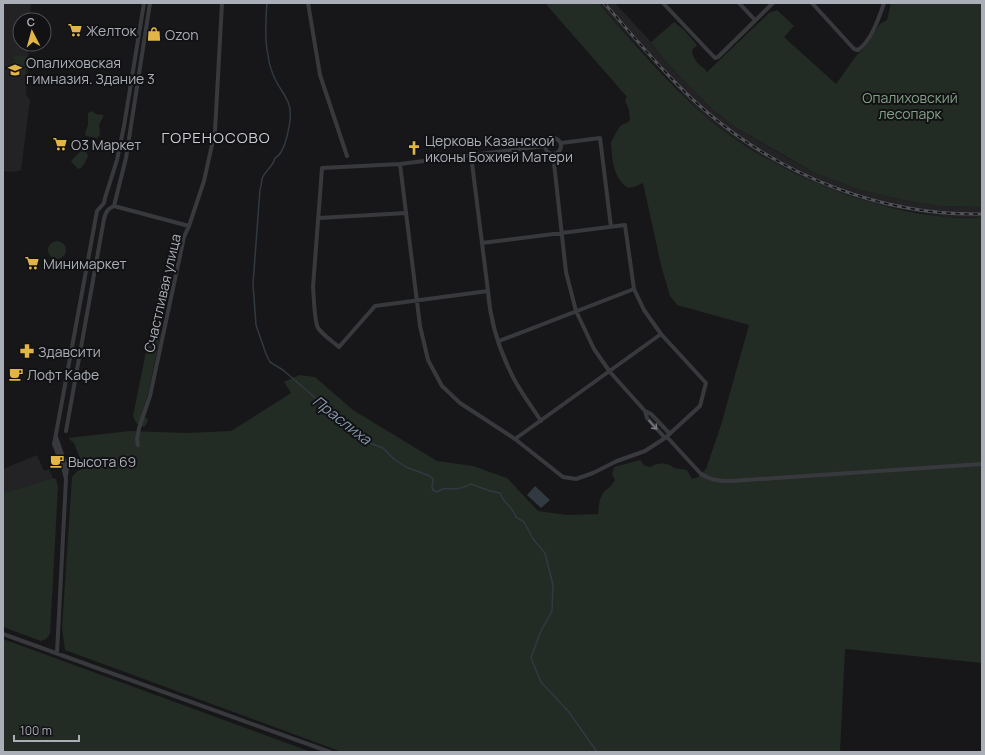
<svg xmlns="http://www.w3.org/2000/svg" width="985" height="755" font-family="Manrope,sans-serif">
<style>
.built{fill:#232326}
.green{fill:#232b25}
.water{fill:#313941}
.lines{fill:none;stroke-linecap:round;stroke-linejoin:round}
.stream{stroke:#313941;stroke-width:1.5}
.street{stroke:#38393d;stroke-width:4}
.rail-casing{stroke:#525358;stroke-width:3}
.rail{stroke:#121214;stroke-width:1.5;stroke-dasharray:4.5;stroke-linecap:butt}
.oneway{stroke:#777980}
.labels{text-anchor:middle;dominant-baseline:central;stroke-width:4;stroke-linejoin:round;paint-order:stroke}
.poi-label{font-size:14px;fill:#aaaeb7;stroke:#121214;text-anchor:start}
.park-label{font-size:14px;fill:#83a187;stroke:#121214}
.street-label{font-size:14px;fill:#aaaeb7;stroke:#121214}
.neighbourhood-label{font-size:15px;letter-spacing:1px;fill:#cbcdd4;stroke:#121214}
.water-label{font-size:15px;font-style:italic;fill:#8599af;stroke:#121214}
</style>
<rect width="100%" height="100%" fill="#171719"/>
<path class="built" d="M3 3H31L30 20H20V44H29L26 95 30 100 21 170 15 172 3 171Z
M598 3H615L651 42 666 62 712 109 738 129 784 156 815 173 860 190 903 200 939 206 982 207V218L946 217 899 209 879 205 858 199 817 184 770 161 727 133 706 117 684 96Z
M37 455 44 471 49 469 53 478 3 493V469Z"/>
<path class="green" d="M545 3H598C633 42 667 83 706 117 776 176 890 221 982 218V663L845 649 840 752H342L65 650 62 628 72 477 77 471 84 468 74 443 68 438 129 431 188 433 231 431 291 393 284 382 299 375 315 377 353 410 437 461 473 466 507 478 538 511 567 515 598 514C599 505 599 496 606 490 611 486 612 485 615 480L612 474 614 467 640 460 644 465 650 467C656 464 662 462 669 465 671 465 672 467 674 468 679 469 683 469 687 470L692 479 698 477 706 469 721 425 749 325 677 305 670 296 662 269 643 183 634 187 628 188C613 178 612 159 611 142 616 135 617 125 627 123L630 120 629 110 625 100 627 97Z
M891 3H982V207L939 206 903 200 860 190 815 173 738 129 712 109 666 62 651 42 674 22 684 30 697 45 692 50C692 59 700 66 706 70V73L769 13 777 10 794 26 784 37 836 84 856 56 863 49 880 24 887 20Z
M14 56H26L25 75H13Z
M92 111 96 114 103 115V117L99 125 100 135 97 138 86 136 85 133 88 125V113Z
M82 150 87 153 88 156 84 165H83L81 168 78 169 71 161Z
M48 250a9 9 0 1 1 18 0a9 9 0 1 1-18 0Z
M163 276 167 278 172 277V279L161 324V333L148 394 142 414 143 416 148 419 147 423 145 426 142 427 141 425 136 423 133 416 161 277Z
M53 478 56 479 58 487 50 634 46 639 41 641 3 627V493Z
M3 639 311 752H3Z"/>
<path class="water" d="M535 486 550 500 541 508 527 495Z"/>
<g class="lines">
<path class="stream" d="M267 3C266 16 265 43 268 55 269 64 272 73 276 81 280 89 287 97 289 105 293 116 286 153 275 158 273 167 265 170 262 179 261 183 262 185 260 189L253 284 256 325 266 354 270 362 283 370 342 421 348 425 354 431 358 430 360 432 359 433 367 442 383 448 394 459 406 467 430 476 433 479 432 487 433 490 437 492C445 487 447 489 456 489 461 489 466 486 471 484L490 491 500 493C503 503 513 507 516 517L524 522 533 539 545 553 553 585 552 611 540 633 531 658 541 682 569 712 597 752"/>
<path class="street" d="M308 3 320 75 347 156
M663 3 715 58 718 57 773 3
M739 3 755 20
M812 3 854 49 858 50C871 41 879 18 884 3
M545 146a8 8 0 1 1 16 0a8 8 0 1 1-16 0Z
M561 143 600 138 611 227
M553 154 566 272 576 311 594 349 610 372 645 411 651 414 670 434
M471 155 488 291C490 321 500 352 514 379 522 394 532 407 541 421
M400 164 420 326 428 360 442 386 460 403 515 439 563 477 576 479 593 473 617 461 645 451 665 438 700 406 706 383 661 334 644 310 634 289 625 225 482 243
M114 206 189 226
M319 218 406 213
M488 291 375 306 339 347C332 341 323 335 318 328 314 320 314 296 313 287L322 168 400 164 544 146
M499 341 634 289
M645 411 647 418 665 438
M66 431 104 219C106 212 107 209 114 206L126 158 150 3
M56 437 67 469 66 476
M667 437 701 474C710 480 719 481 731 481L982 464
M515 439 661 334
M138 445 137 440 139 428 150 396 184 237 189 226 204 181 215 131 222 3
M3 634 330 752
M57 653 66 479 63 467 54 444 56 434 97 211 104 203 105 198 117 160 124 126 144 3"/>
<defs>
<path id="rail" d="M604 3C637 40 670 81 708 113 784 177 883 216 982 214"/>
</defs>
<use href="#rail" class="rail-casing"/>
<use href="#rail" class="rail"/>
</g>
<defs><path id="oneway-shaft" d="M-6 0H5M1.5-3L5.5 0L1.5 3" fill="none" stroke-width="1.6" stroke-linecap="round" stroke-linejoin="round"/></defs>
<use class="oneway" href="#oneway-shaft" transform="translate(653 425) rotate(48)"/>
<defs>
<symbol id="supermarket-bare" viewBox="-9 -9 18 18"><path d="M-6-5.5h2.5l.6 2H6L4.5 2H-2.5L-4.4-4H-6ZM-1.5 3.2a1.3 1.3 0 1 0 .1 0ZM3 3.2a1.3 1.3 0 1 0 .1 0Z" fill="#e2b646" stroke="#121214" stroke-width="2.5" paint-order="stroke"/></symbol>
<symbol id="shop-bare" viewBox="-9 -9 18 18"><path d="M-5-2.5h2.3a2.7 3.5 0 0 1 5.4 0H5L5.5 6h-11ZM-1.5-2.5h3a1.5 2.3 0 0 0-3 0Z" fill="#e2b646" stroke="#121214" stroke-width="2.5" paint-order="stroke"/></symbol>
<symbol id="school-bare" viewBox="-9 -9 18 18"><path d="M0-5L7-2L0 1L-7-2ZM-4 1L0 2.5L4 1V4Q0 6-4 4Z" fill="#e2b646" stroke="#121214" stroke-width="2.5" paint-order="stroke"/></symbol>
<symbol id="church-bare" viewBox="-9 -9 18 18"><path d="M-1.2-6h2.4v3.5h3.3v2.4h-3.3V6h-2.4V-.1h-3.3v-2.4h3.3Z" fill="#e2b646" stroke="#121214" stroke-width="2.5" paint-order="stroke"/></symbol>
<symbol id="pharmacy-bare" viewBox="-9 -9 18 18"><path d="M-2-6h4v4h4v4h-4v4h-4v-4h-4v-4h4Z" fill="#e2b646" stroke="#121214" stroke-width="2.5" paint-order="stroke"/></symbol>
<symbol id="cafe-bare" viewBox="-9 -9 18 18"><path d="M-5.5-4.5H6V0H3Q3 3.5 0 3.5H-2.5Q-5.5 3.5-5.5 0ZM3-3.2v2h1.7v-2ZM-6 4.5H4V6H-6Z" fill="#e2b646" stroke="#121214" stroke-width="2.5" paint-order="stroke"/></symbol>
</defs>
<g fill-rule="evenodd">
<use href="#supermarket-bare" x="65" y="20" width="20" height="20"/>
<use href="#shop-bare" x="144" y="24" width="20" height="20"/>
<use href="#school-bare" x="5" y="60" width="20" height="20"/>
<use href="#supermarket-bare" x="50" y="134" width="20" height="20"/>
<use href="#church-bare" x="404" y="138" width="20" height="20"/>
<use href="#supermarket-bare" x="22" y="253" width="20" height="20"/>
<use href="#pharmacy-bare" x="17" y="341" width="20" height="20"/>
<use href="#cafe-bare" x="6" y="364" width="20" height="20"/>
<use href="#cafe-bare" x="47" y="451" width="20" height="20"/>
</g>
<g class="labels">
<g class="poi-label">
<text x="86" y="30">Желток</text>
<text x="165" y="34">Ozon</text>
<text x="26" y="62">Опалиховская<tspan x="26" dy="16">гимназия. Здание 3</tspan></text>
<text x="425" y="140">Церковь Казанской<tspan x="425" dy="16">иконы Божией Матери</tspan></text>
<text x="71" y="144">О3 Маркет</text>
<text x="43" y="263">Минимаркет</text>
<text x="38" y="351">Здавсити</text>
<text x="27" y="374">Лофт Кафе</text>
<text x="68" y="461">Высота 69</text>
</g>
<g class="park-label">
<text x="910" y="97">Опалиховский<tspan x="910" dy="16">лесопарк</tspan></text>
</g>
<g class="street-label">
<text transform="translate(162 293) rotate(-77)">Счастливая улица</text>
</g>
<g class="neighbourhood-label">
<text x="216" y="137">ГОРЕНОСОВО</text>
</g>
<g class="water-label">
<text transform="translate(342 420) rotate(38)">Праслиха</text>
</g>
</g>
<rect width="985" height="755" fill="none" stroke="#aaaeb7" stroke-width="8"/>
<g transform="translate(32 32) rotate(354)"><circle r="19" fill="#121214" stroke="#4f5055"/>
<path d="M0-3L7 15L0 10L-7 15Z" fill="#e2b646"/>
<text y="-6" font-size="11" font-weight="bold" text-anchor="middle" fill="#aaaeb7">С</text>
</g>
<path d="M14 735v6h65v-6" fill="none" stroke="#aaaeb7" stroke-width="2"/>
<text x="20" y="735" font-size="12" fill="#aaaeb7" stroke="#121214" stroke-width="3" paint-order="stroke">100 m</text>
</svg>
